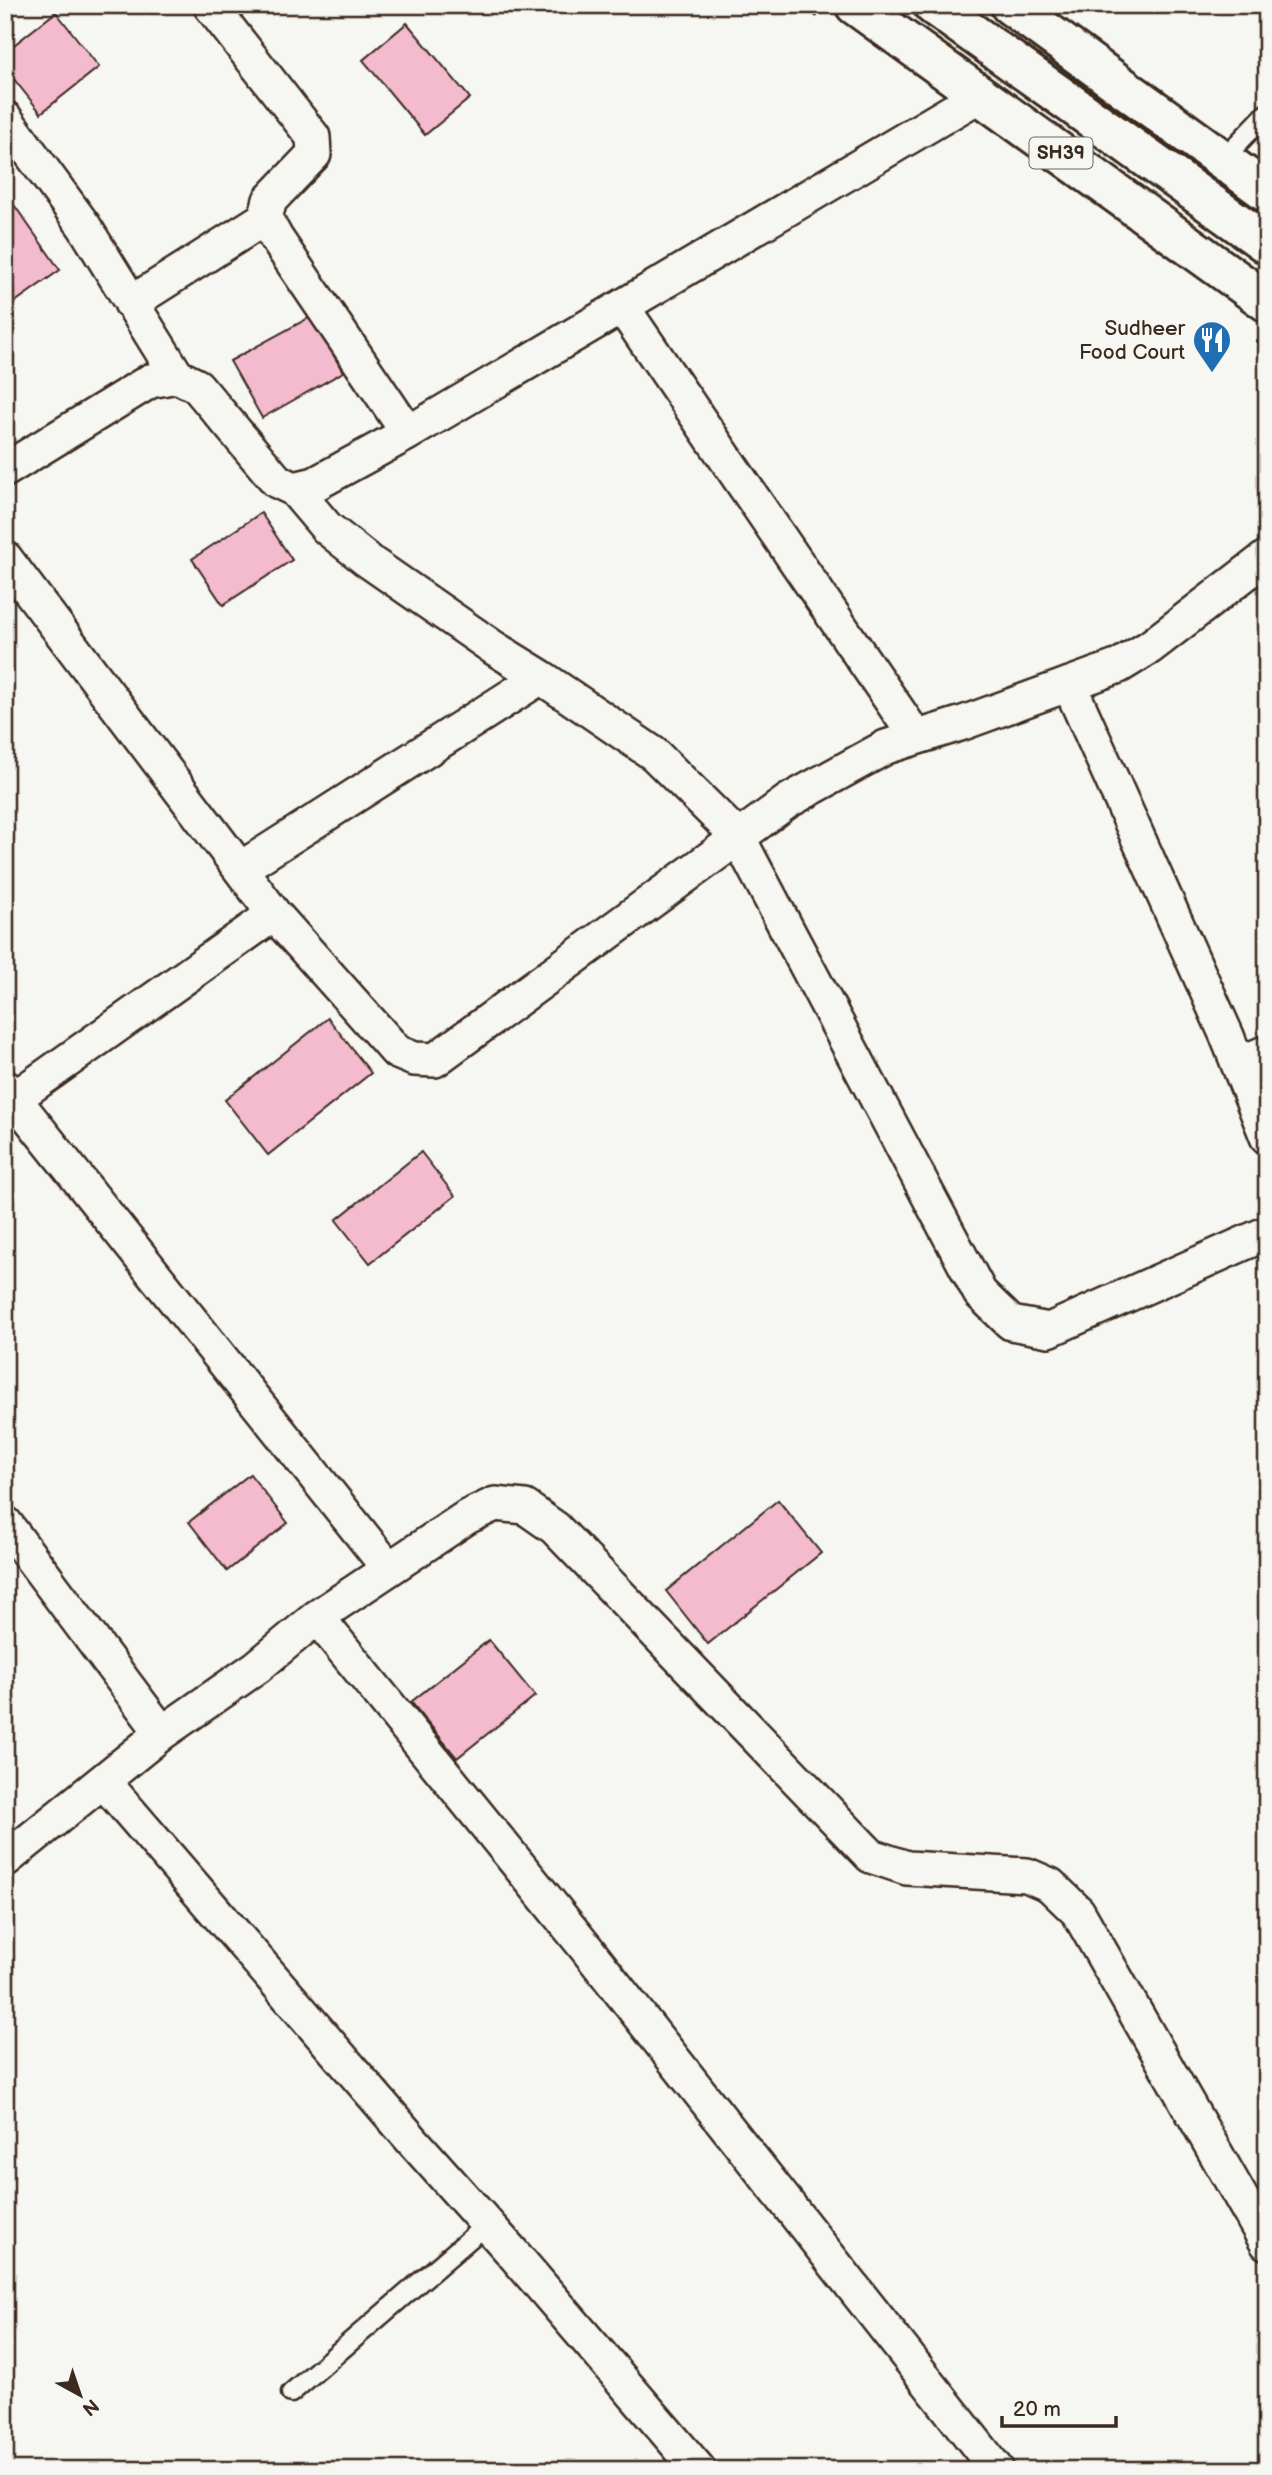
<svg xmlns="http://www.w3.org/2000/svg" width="1272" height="2475" font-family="'Balsamiq Sans',sans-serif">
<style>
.building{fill:#f4bbcf;stroke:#3b2a1e;stroke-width:2}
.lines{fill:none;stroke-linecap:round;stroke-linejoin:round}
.service-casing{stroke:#3b2a1e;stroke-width:23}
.minor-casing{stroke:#3b2a1e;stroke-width:38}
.primary-casing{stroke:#3b2a1e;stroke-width:44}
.path{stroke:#3b2a1e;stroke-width:4.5;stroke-dasharray:7 5;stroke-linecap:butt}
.service{stroke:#f6f6f2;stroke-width:18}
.minor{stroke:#f6f6f2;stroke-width:33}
.primary{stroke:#f6f6f2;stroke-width:38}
.labels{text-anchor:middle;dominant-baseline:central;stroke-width:6;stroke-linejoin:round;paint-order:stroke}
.shield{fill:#f6f6f2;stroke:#73675e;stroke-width:2}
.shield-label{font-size:19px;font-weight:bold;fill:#3b2a1e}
.poi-label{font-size:21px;fill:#3b2a1e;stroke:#f6f6f2;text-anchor:end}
</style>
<rect width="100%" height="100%" fill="#f6f6f2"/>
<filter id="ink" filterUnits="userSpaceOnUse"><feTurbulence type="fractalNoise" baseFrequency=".0143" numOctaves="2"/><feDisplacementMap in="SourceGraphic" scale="14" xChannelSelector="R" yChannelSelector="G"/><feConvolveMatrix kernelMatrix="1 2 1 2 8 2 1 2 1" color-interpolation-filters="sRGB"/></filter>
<g filter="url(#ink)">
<path class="building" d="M56 12 99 67 41 113 5 68V52Z
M407 23 470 98 425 135 363 60Z
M12 202 60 270 5 309V207Z
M312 316 343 372 262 418 230 361Z
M261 513 292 560 223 605 192 559Z
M328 1018 371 1073 268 1155 225 1100Z
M421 1152 455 1196 370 1263 336 1220Z
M250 1474 288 1523 227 1571 189 1522Z
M778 1500 821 1553 708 1644 666 1591Z
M489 1640 535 1696 457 1758 411 1702Z"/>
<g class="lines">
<defs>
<path id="service" d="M1222 160 1267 113
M291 2393 487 2224"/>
<path id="minor" d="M210 5 313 137 314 154 270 200 265 218 276 238 408 433
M5 118 84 226 177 376
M131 303 265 218
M623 308 916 737
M5 470 150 381 177 376 197 386 277 481 294 489 315 484 408 433 980 95
M294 489 327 528 367 560 494 648 541 677 654 754 738 837 980 1293 1011 1323 1049 1330 1267 1233
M5 558 274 914 397 1052 414 1059 435 1060 788 801 886 747 963 723 1119 666 1150 647 1267 557
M1069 684 1227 1036 1267 1137
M240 869 541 677
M1238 1064 1267 1052
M5 1087 389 1569
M5 1105 274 914
M5 1523 162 1733 5 1860
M317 1617 586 1948 997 2470
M162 1733 257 1667 317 1617 467 1517 495 1504 525 1507 555 1528 871 1856 907 1868 1027 1875 1050 1885 1078 1912 1267 2243
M104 1782 412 2140 511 2251 699 2470"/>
<path id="primary" d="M855 5 1267 302
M933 5 1267 244
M1010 5 1267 192"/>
</defs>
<use href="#service" class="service-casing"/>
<use href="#minor" class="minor-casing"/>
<use href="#primary" class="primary-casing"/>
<path class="path" d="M803 5 818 16
M1256 340 1267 347"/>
<use href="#service" class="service"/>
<use href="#minor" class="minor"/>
<use href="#primary" class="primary"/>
</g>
</g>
<defs>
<symbol id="restaurant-pin" viewBox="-11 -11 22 30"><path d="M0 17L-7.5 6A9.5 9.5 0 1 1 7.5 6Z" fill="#1f6fb2" stroke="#f6f6f2"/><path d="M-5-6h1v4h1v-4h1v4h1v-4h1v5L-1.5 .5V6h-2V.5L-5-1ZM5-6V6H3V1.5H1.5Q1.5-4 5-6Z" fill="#fff"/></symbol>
</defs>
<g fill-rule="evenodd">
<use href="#restaurant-pin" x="1190" y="318" width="44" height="60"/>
</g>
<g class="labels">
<rect class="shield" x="1029.5" y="137.5" width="63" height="31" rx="5"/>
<g class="shield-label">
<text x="1061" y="153">SH39</text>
</g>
<g class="poi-label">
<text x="1185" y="328">Sudheer<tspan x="1185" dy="24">Food Court</tspan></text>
</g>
</g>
<rect width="1272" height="2475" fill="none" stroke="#f6f6f2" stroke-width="28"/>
<rect x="14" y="14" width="1244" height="2447" fill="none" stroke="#3b2a1e" stroke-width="2.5" filter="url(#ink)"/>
<g transform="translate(80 2395) rotate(140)" stroke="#f6f6f2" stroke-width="5" paint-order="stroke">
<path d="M0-5L12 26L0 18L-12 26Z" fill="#3b2a1e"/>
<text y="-10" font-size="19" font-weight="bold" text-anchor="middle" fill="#3b2a1e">N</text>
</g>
<path d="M1002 2416v10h114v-10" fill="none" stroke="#3b2a1e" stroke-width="3.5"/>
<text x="1013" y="2416" font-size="21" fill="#3b2a1e" stroke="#f6f6f2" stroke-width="5" paint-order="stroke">20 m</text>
</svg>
